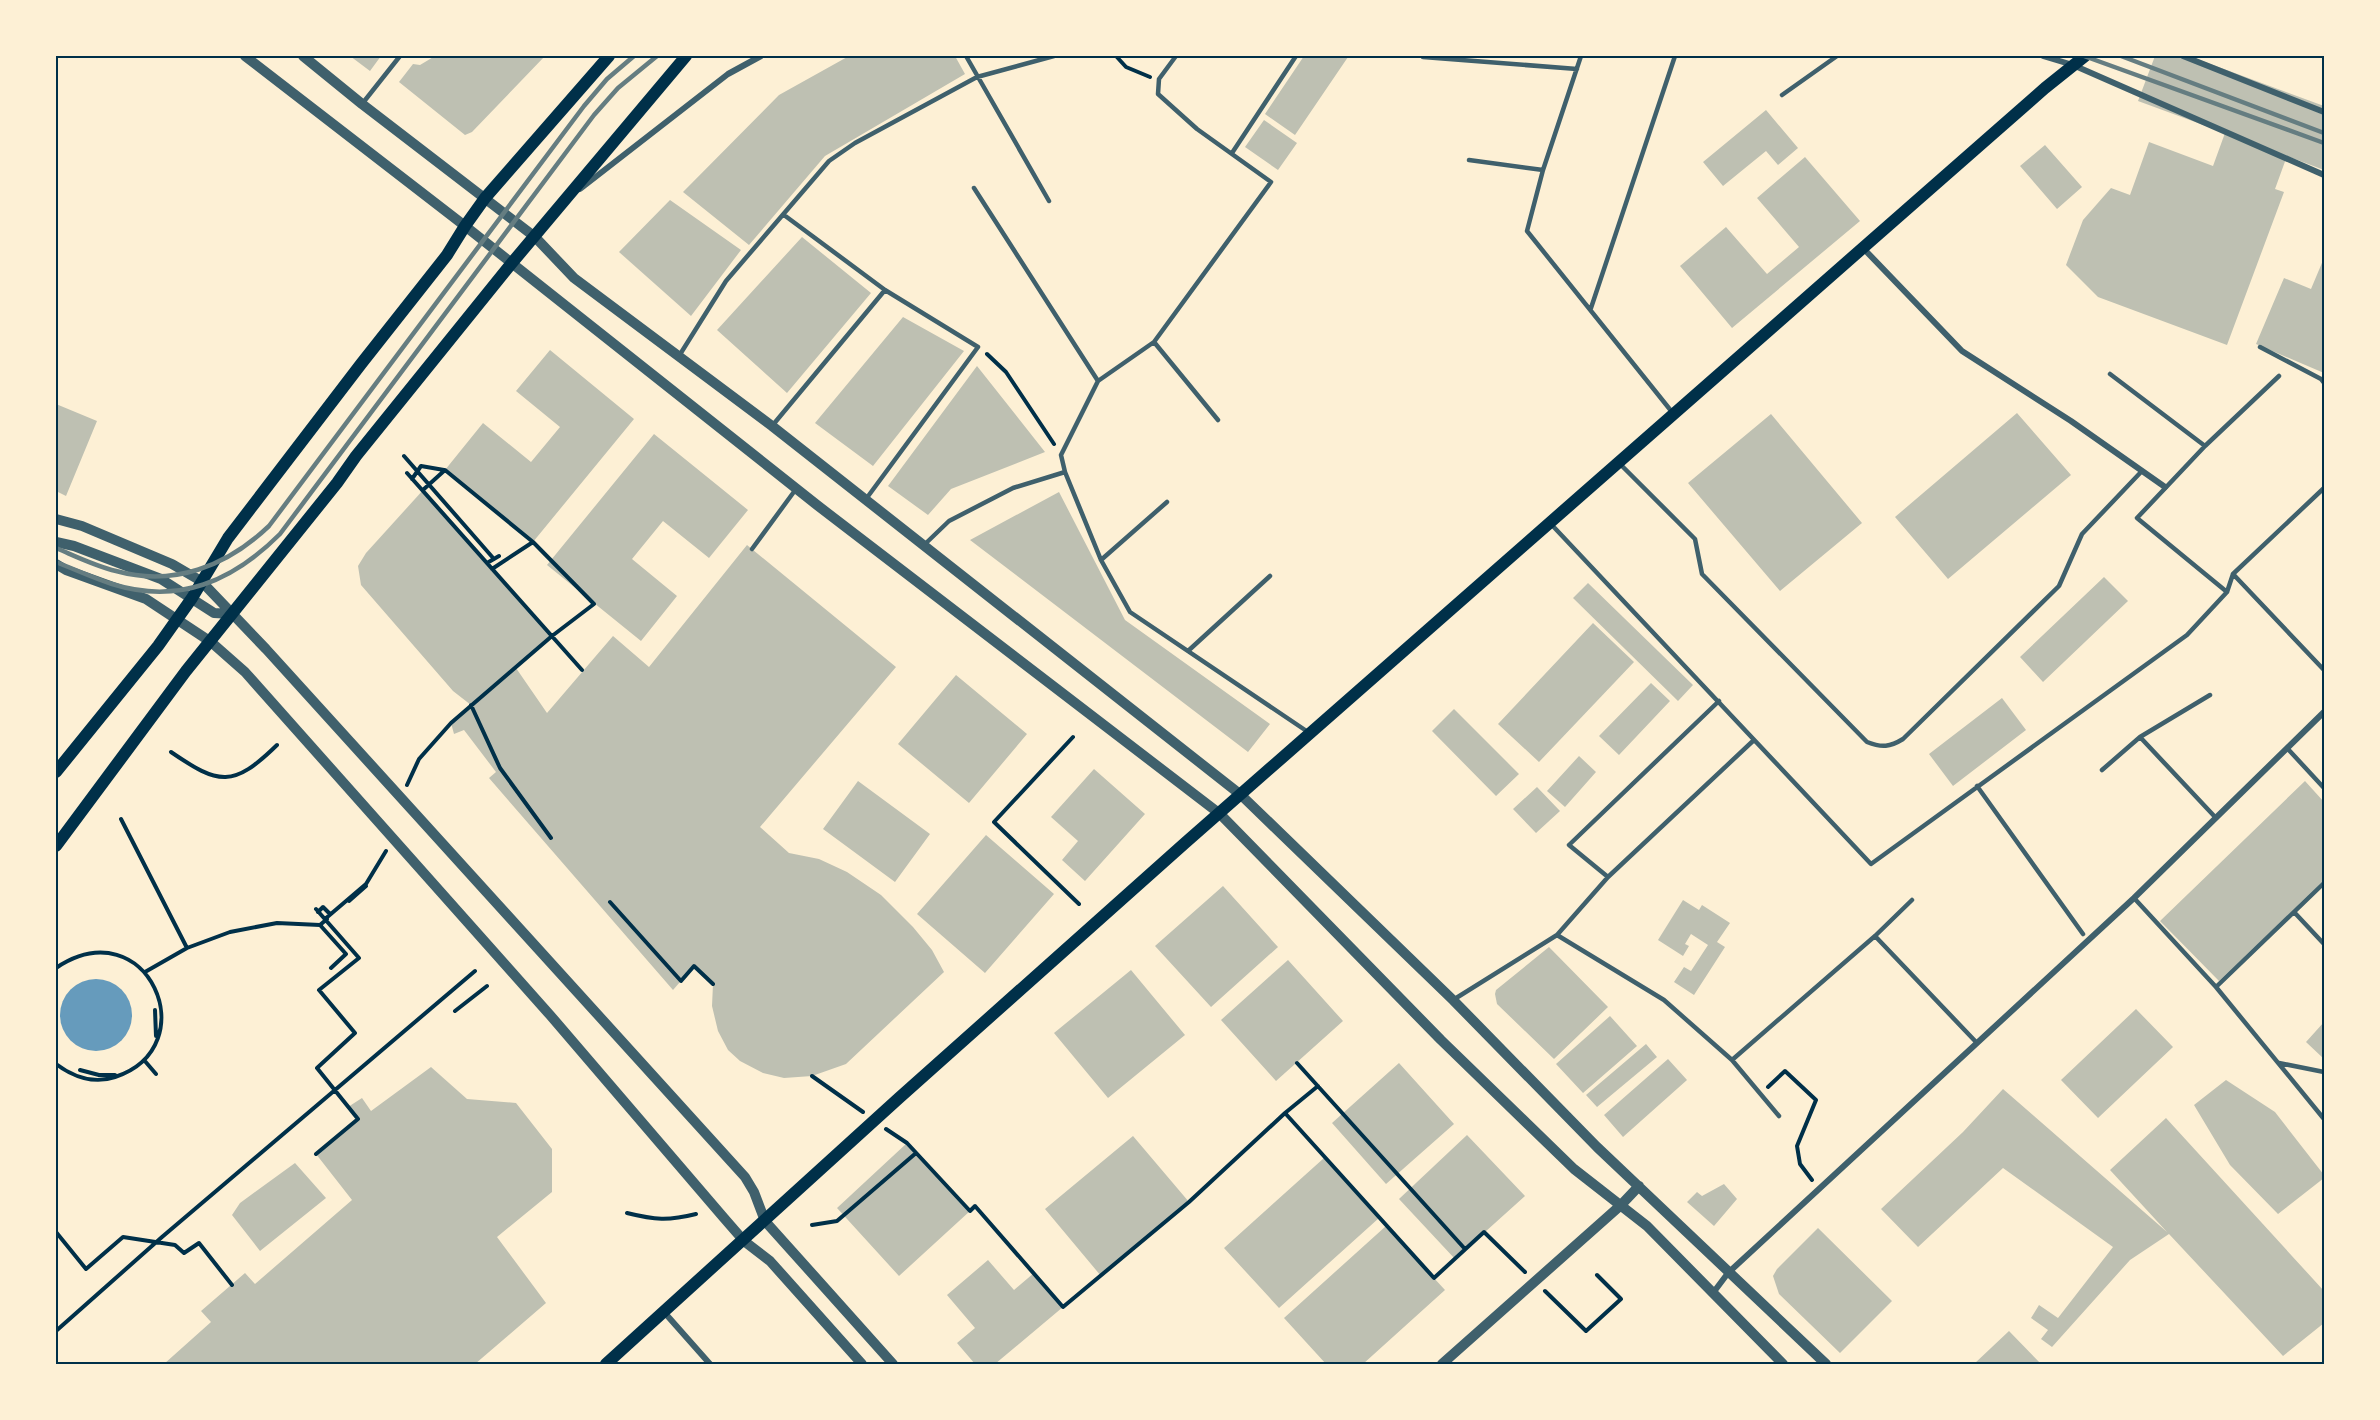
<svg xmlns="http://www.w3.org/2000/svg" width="2380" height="1420" font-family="'Playfair Display',serif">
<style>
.water{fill:#669bbc}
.building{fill:#bec0b2}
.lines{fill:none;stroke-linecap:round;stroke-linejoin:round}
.path{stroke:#003049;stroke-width:4}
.service{stroke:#3f606c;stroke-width:4.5}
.minor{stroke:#3f606c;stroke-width:6}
.tertiary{stroke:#3f606c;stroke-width:10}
.secondary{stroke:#003049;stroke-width:12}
.rail{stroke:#657d81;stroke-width:4.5}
.neatline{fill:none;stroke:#003049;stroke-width:2}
</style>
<rect width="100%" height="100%" fill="#fdf0d5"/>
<path class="water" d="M60 1015a36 36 0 1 1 72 0a36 36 0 1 1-72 0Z"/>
<path class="building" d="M350 56H381L370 71Z
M435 56H545L472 132 465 135 399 82 413 64 420 65Z
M849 56H955L965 74 825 156 749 245 683 192 779 95Z
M1304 56 1348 57 1295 135 1265 114Z
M2155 56H2189L2324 106V170L2287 156 2275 189 2284 192 2227 345 2098 297 2066 265 2083 220 2111 188 2130 195 2149 142 2213 166 2225 133 2138 101Z
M1766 110 1798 148 1778 165 1766 151 1723 186 1703 162Z
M1264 120 1297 143 1278 170 1245 147Z
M2045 145 2082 187 2057 209 2020 166Z
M1805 157 1860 221 1732 328 1680 266 1726 227 1767 274 1799 247 1757 198Z
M670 200 741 250 691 316 619 252Z
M802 237 871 293 787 393 717 330Z
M2324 258V373L2256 344 2284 278 2311 289Z
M903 317 964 351 873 466 815 423Z
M550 350 634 419 533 542 445 470 483 423 531 462 560 427 516 391Z
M977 366 1045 452 951 489 928 515 888 486Z
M56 404 97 421 66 496 56 491Z
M2017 413 2071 475 1948 579 1895 517Z
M1771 414 1862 523 1780 591 1688 483Z
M654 434 748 510 709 558 663 521 632 559 677 596 641 641 547 565Z
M424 489 552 636 516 668 547 713 613 636 649 667 747 545 896 667 760 827 789 853 819 859 847 872 881 895 913 927 932 950 944 972 846 1064 812 1076 784 1078 763 1073 740 1061 728 1050 718 1031 712 1006 713 984 694 966 673 990 489 778 496 772 464 730 454 734 451 723 471 705 453 691 361 585 358 566 366 553Z
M1059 492 1125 620 1270 724 1248 752 970 540Z
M2104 577 2128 601 2043 682 2020 657Z
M1588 583 1693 685 1678 701 1573 598Z
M1593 623 1634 662 1539 762 1498 724Z
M956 675 1027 734 969 803 898 744Z
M1651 683 1670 701 1619 755 1599 736Z
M2002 698 2026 730 1953 786 1929 754Z
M1454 709 1519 774 1496 796 1432 731Z
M1579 756 1596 772 1565 807 1547 791Z
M1094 769 1145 814 1085 881 1062 860 1078 841 1051 817Z
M858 781 930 834 895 882 823 829Z
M2305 781 2324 802V880L2219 981 2160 921Z
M1537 787 1560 811 1536 833 1513 809Z
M986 835 1054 894 985 973 917 914Z
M1223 886 1278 947 1211 1007 1155 946Z
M1683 900 1699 910 1702 905 1730 923 1717 942 1725 947 1694 995 1674 982 1684 967 1691 971 1708 945 1691 934 1685 944 1689 946 1683 956 1658 940Z
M1549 947 1608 1007 1554 1059 1497 1004 1495 994 1496 990Z
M1288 960 1343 1021 1276 1081 1221 1020Z
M1131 970 1185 1035 1108 1098 1054 1033Z
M2136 1009 2173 1047 2098 1118 2061 1080Z
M1610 1016 1637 1046 1583 1093 1556 1064Z
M2324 1022V1059L2306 1042Z
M1646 1044 1657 1057 1597 1107 1586 1095Z
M1668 1059 1687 1080 1623 1137 1604 1115Z
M1399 1063 1454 1124 1386 1184 1332 1123Z
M431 1067 467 1099 516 1103 552 1149V1192L497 1237 546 1303 475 1364H164L211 1322 201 1311 245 1273 255 1284 352 1200 316 1154 358 1119 348 1107 362 1098 371 1111Z
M2226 1080 2275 1112 2324 1175V1178L2278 1214 2230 1165 2194 1105Z
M2003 1089 2167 1232 2110 1170 2166 1118 2324 1291V1323L2283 1356 2169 1234 2130 1260 2052 1347 2041 1339 2048 1330 2031 1318 2039 1305 2058 1318 2113 1247 2003 1168 1918 1247 1881 1209 1963 1132Z
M1467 1135 1525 1196 1455 1259 1399 1199Z
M1133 1136 1189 1202 1101 1276 1045 1209Z
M907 1143 970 1211 899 1276 837 1208Z
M1324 1158 1379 1218 1279 1308 1224 1248Z
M295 1163 326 1198 260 1251 232 1215 240 1203Z
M1724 1184 1737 1199 1714 1226 1687 1202 1697 1192 1702 1196Z
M1386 1226 1445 1290 1363 1364H1326L1284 1318Z
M1818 1228 1892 1301 1840 1353 1779 1294 1773 1276 1777 1269Z
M988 1260 1014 1290 1034 1273 1063 1307 995 1364H975L957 1343 975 1328 947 1295Z
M2009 1331 2041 1364H1974Z"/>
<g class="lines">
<path class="path" d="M1116 56 1126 67 1150 77
M987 354 1006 372 1054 444
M404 456 494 559
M407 473 582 670
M412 479 421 466 444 470
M487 563 499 556
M492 569 533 542
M471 705 500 768 551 838
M1073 737 994 822 1079 904
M171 752C219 785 233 788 277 745
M407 785 419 759 451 723 552 636 594 604 533 542 445 470 424 489
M121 819 187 948 145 972
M349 901 366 886
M610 902 681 981 694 966 713 984
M316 909 359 958 319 990 355 1033 317 1068 358 1119 316 1154
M318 912 323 907 330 914
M325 919 366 884 386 851
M320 925 346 954 331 968
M187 948 230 932 277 923 320 925 327 919
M56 968C147 907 208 1046 115 1077 94 1084 73 1077 56 1064
M155 1010 156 1036
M455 1011 487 986
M144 1060 156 1074
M1297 1063 1465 1249
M80 1070 99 1075H115
M812 1076 863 1112
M1768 1087 1785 1071 1816 1100 1797 1146 1800 1164 1812 1180
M1285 1113 1318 1086
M886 1129 907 1143 970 1211 975 1206 1063 1307 1189 1202 1285 1113 1434 1278 1484 1232 1525 1272
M627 1213C655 1220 668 1221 696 1214
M812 1225 837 1221 916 1153
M56 1232 86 1269 123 1237 175 1245 184 1253 199 1243 232 1285
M1545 1291 1586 1331 1621 1299 1597 1275
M56 1331 162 1237 475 971"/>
<path class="service" d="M966 56 1049 201
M1176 56 1159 79 1158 94 1197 129 1271 182 1154 342 1098 381 1061 455 1065 472 1101 560 1130 612 1308 732
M1581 56 1543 170 1527 231 1672 412
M1423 57 1577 69
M1782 95 1837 56
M362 104 400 56
M1232 153 1296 56
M1469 160 1543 170
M974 188 1098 381
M784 215 885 290 978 347 866 499
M1591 308 1675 56
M1154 342 1218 420
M2260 347 2321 379 2324 383
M679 356 726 281 829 161 855 143 977 77 1054 56
M2110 374 2205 446
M772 426 885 290
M1619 463 1695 539 1702 574 1867 742C1882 748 1890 747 1903 739L2059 586 2082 534 2141 472
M1550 523 1871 864 2187 635 2227 592 2233 574 2324 488
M924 545 949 521 1013 488 1065 472
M752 549 796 489
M1101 560 1167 502
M2233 574 2324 670
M2227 592 2137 518 2205 446 2279 376
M1188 651 1270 576
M2140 737 2216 818
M2287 748 2324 788
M2102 770 2140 737 2210 695
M1977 786 2083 934
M1608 877 1569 845 1719 701
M2134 898 2216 987 2324 1119
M2294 912 2324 944
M1557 935 1664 1000 1732 1060 1779 1116
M1875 936 1976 1042
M2216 987 2324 883
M1453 1000 1557 935 1608 877 1754 740
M1732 1060 1875 936 1912 900
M2279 1063 2324 1072"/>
<path class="minor" d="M2043 56 2073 65 2324 175
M2183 56 2324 112
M580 189 728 74 761 56
M1863 248 1962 351 2071 421 2165 487
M1713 1293 1728 1273 2134 898 2324 712
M664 1312 710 1364"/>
<path class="tertiary" d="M245 56 465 226 817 505 1220 814 1441 1040 1574 1169 1647 1226 1783 1364
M303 56 362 104 535 237 574 278 772 426 1241 795 1453 1000 1597 1147 1826 1364
M56 519 82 526 172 564 201 581 266 649 745 1177 754 1192 765 1221 893 1364
M56 542 74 546 161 579 214 613 232 614
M56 564 66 570 146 599 211 642 245 672 550 1015 724 1218 744 1241 770 1261 862 1364
M1442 1364 1621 1205 1639 1186"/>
<path class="secondary" d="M56 772 158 646 192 598 228 538 361 364 447 255 465 226 485 198 609 56
M56 846 186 671 337 483 356 456 511 264 686 56
M606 1364 899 1098 1185 843 2045 88 2085 56"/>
<path class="rail" d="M2084 56 2324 143
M2121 56 2324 133
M56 548C75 556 95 566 116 571 174 587 227 566 269 526L584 106 607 79 634 56
M56 562C74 569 93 578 112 584 179 605 233 581 280 534L594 115 618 88 657 56"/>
</g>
<rect width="2380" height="1420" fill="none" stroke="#fdf0d5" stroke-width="114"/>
<rect x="57" y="57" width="2266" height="1306" class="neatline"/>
</svg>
